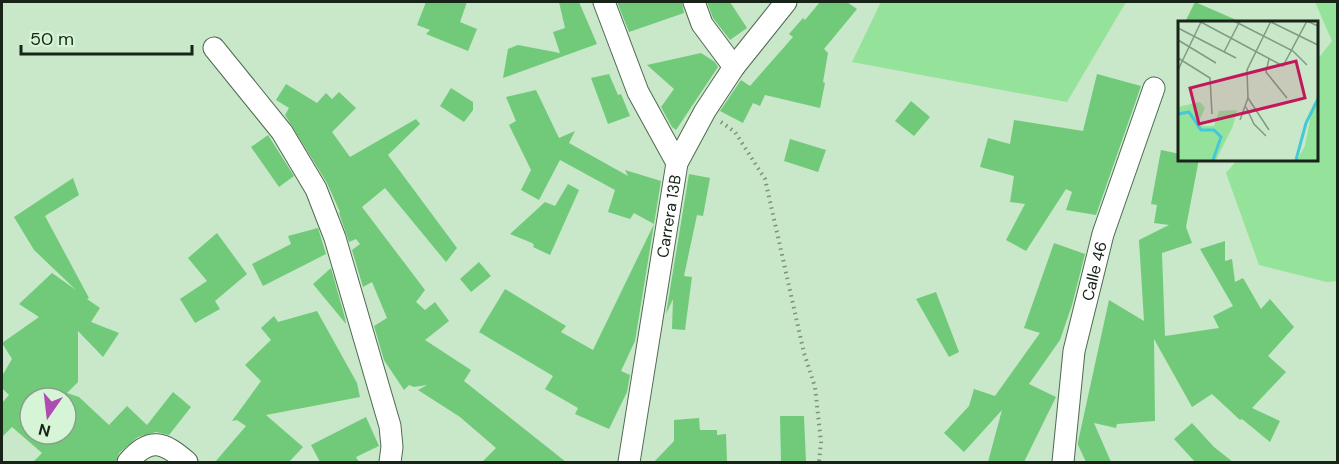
<svg xmlns="http://www.w3.org/2000/svg" width="1339" height="464" font-family="'DM Sans',sans-serif">
<style>
.green{fill:#95e29b}
.building{fill:#71ca7a;fill-rule:evenodd}
.lines{fill:none;stroke-linecap:round;stroke-linejoin:round}
.minor-casing{stroke:#4f6b51;stroke-width:23}
.path{stroke:#7b927b;stroke-width:4;stroke-dasharray:1.5 4.5;stroke-linecap:butt}
.minor{stroke:#fff;stroke-width:21}
.labels{text-anchor:middle;dominant-baseline:central;stroke-width:4.5;stroke-linejoin:round;paint-order:stroke}
.street-label{font-size:16px;fill:#182418;stroke:#d5f5d6}
.inset-river{fill:none;stroke:#45c9d8;stroke-width:3}
.inset-road{fill:none;stroke:#829a82;stroke-width:1.5}
.view{fill:#c2185b;fill-opacity:0.15;stroke:#c2185b;stroke-width:3}
.inset-edge{fill:none;stroke:#182418;stroke-width:3}
</style>
<rect width="100%" height="100%" fill="#c8e8c9"/>
<path class="green" d="M881 2H1126L1067 102 852 62Z
M1315 2H1337V281L1327 282 1259 265 1226 173 1238 159H1316L1317 60 1332 41Z"/>
<path class="building" d="M426 2H467L460 22 477 29 468 51 426 34 430 30 417 25Z
M559 2H579L597 44 503 78 508 49 518 45 560 53 553 32 565 28Z
M617 2H682L684 13 629 32Z
M707 2H730L747 28 730 40 713 18Z
M820 2H847L857 9 824 49 828 53 823 82 825 83 820 108 765 95 760 106 753 103 743 123 720 111 741 80 750 86 793 37 789 34 803 18 805 20Z
M1195 2 1241 22H1185Z
M701 53 715 62 718 67 676 130 672 127 661 107 674 89 647 65Z
M609 74 618 95 621 94 630 116 608 124 591 78Z
M1097 74 1141 86 1096 215 1066 210 1072 192 1066 189 1026 251 1006 240 1025 204 1010 202 1014 176 980 167 988 138 1010 144 1014 120 1083 131Z
M286 84 317 103 326 93 332 99 339 92 356 108 332 132 350 157 416 119 420 124 388 155 457 248 446 262 385 188 362 207 425 290 416 302 425 310 435 302 449 321 425 340 471 370 464 381 566 462H482L496 448 460 417 418 390 427 385 414 387 409 385 404 390 384 360 374 326 387 318 372 282 363 287 352 250 360 244 356 239 349 242 339 213 340 212 327 183 285 115 289 108 276 100Z
M451 88 473 102V110L464 122 440 106Z
M536 90 559 138 575 131 569 143 628 176 625 170 661 181 654 224 634 213 630 219 608 212 615 190 560 160 539 200 521 190 531 170 509 125 516 121 506 97Z
M911 101 930 117 914 136 895 121Z
M268 135 294 176 279 187 251 147Z
M790 139 826 150 818 172 784 161Z
M1161 150 1180 154V159H1199L1186 227 1192 243 1162 253 1165 336 1219 328 1213 316 1233 306 1200 249 1225 241V261L1232 259 1235 282 1243 278 1261 309 1270 299 1294 327 1268 356 1286 372 1252 408 1280 421 1270 442 1242 419 1240 420 1212 394 1192 407 1154 339 1155 421 1117 424 1116 428 1094 423 1111 462H1086L1078 445V442L1109 300 1144 321 1139 240 1169 225 1154 223 1157 205 1151 204Z
M689 174 710 178 703 216 697 215 684 276 692 277 685 330 672 329 673 299 666 314Z
M73 178 79 195 45 216 89 298 87 299 100 308 91 322 119 333 103 357 78 331V382L67 393 79 397 109 425 127 406 147 425 173 392 191 407 169 435 156 432 138 437 119 453 116 462H33L42 453 12 427 2 437V403L9 395 2 388V376L12 359 2 343 39 317 19 304 52 273 76 290 34 250 14 217ZM66 394V434H30V398H63Z
M568 184 579 190 550 255 533 247 534 245 532 243 510 234 545 202 555 206Z
M654 224 635 341 621 371 630 375 627 392 609 429 575 414 578 408 545 389 553 376 479 332 505 289 566 326 561 332 593 350Z
M318 228 326 254 263 286 252 264 291 244 288 236Z
M217 233 247 274 215 301 220 309 195 323 180 299 207 281 188 258Z
M1054 243 1085 254 1072 305 1060 340 1029 384 1056 397 1024 462H988L1002 410 964 452 944 433 969 406 974 389 995 396 1040 333 1024 328Z
M479 262 491 276 471 292 460 279Z
M331 268 345 318 346 324 313 284Z
M936 292 959 352 949 357 916 299Z
M317 311 357 383 360 397 266 415 303 447 289 462H215L246 426 237 420 232 421 261 381 245 365 271 340 261 328 274 316 278 322Z
M780 416H804L806 462H781Z
M366 417 379 446 356 457 359 462H320L311 445Z
M699 418 700 430H717V435L726 434 727 462H654L674 441V420Z
M1192 423 1214 447 1233 462H1195L1174 439Z"/>
<g class="lines">
<defs>
<g id="minor">
<path d="M604 2 638 92 677 163"/>
<path d="M694 2 702 24 734 67"/>
<path d="M214 48 282 132 316 189 335 238 390 426 392 447 390 462"/>
<path d="M128 462C150 436 164 442 187 462"/>
<path id="s1" d="M629 462 677 163 705 111 734 67 786 2"/>
<path id="s2" d="M1063 462 1074 351 1103 234 1154 88"/>
</g>
</defs>
<use href="#minor" class="minor-casing"/>
<path class="path" d="M721 122 735 132 765 179 804 353 815 387 821 442 819 462"/>
<use href="#minor" class="minor"/>
</g>
<g class="labels">
<g class="street-label">
<text stroke="none"><textPath href="#s1" startOffset="249">Carrera 13B</textPath></text>
<text stroke="none"><textPath href="#s2" startOffset="194">Calle 46</textPath></text>
</g>
</g>
<g transform="translate(1178 21)">
<rect width="140" height="140" fill="#c8e8c9"/>
<path d="M139 80V139H119L127 125 135 83ZM22 81 27 87 21 100 25 105H36L41 90 59 89 55 105 38 139H0V86Z" fill="#95e29b"/>
<path class="inset-river" d="M0 93 11 91 23 109H36L43 116 35 139M118 139 128 102 140 78"/>
<path class="inset-road" d="M21 0 105 45 129 0 140 5M56 0 115 30 129 44M93 1 140 24M0 7 58 37M0 19 38 42M46 31 62 0M0 37 32 57 34 93M91 38 88 51 109 77M0 49 23 1M70 77 91 109M68 86 76 103 88 115M62 99 70 77 69 49 93 0"/>
<path class="view" d="M118 40 127 77 21 103 12 67Z"/>
<rect width="140" height="140" class="inset-edge"/>
</g>
<rect width="1339" height="464" fill="none" stroke="#182418" stroke-width="6"/>
<g transform="translate(48 416) rotate(194)"><circle r="28" fill="#d5f5d6" stroke="#89a18a" stroke-width="1.5"/>
<path d="M0-4.5L10 22L0 15L-10 22Z" fill="#af4cb3"/>
<text y="-9" font-size="16" font-weight="bold" text-anchor="middle" fill="#182418">N</text>
</g>
<path d="M21 45v9h171v-9" fill="none" stroke="#182418" stroke-width="3"/>
<text x="30" y="45" font-size="18" fill="#182418" stroke="#d5f5d6" stroke-width="4.5" paint-order="stroke">50 m</text>
</svg>
